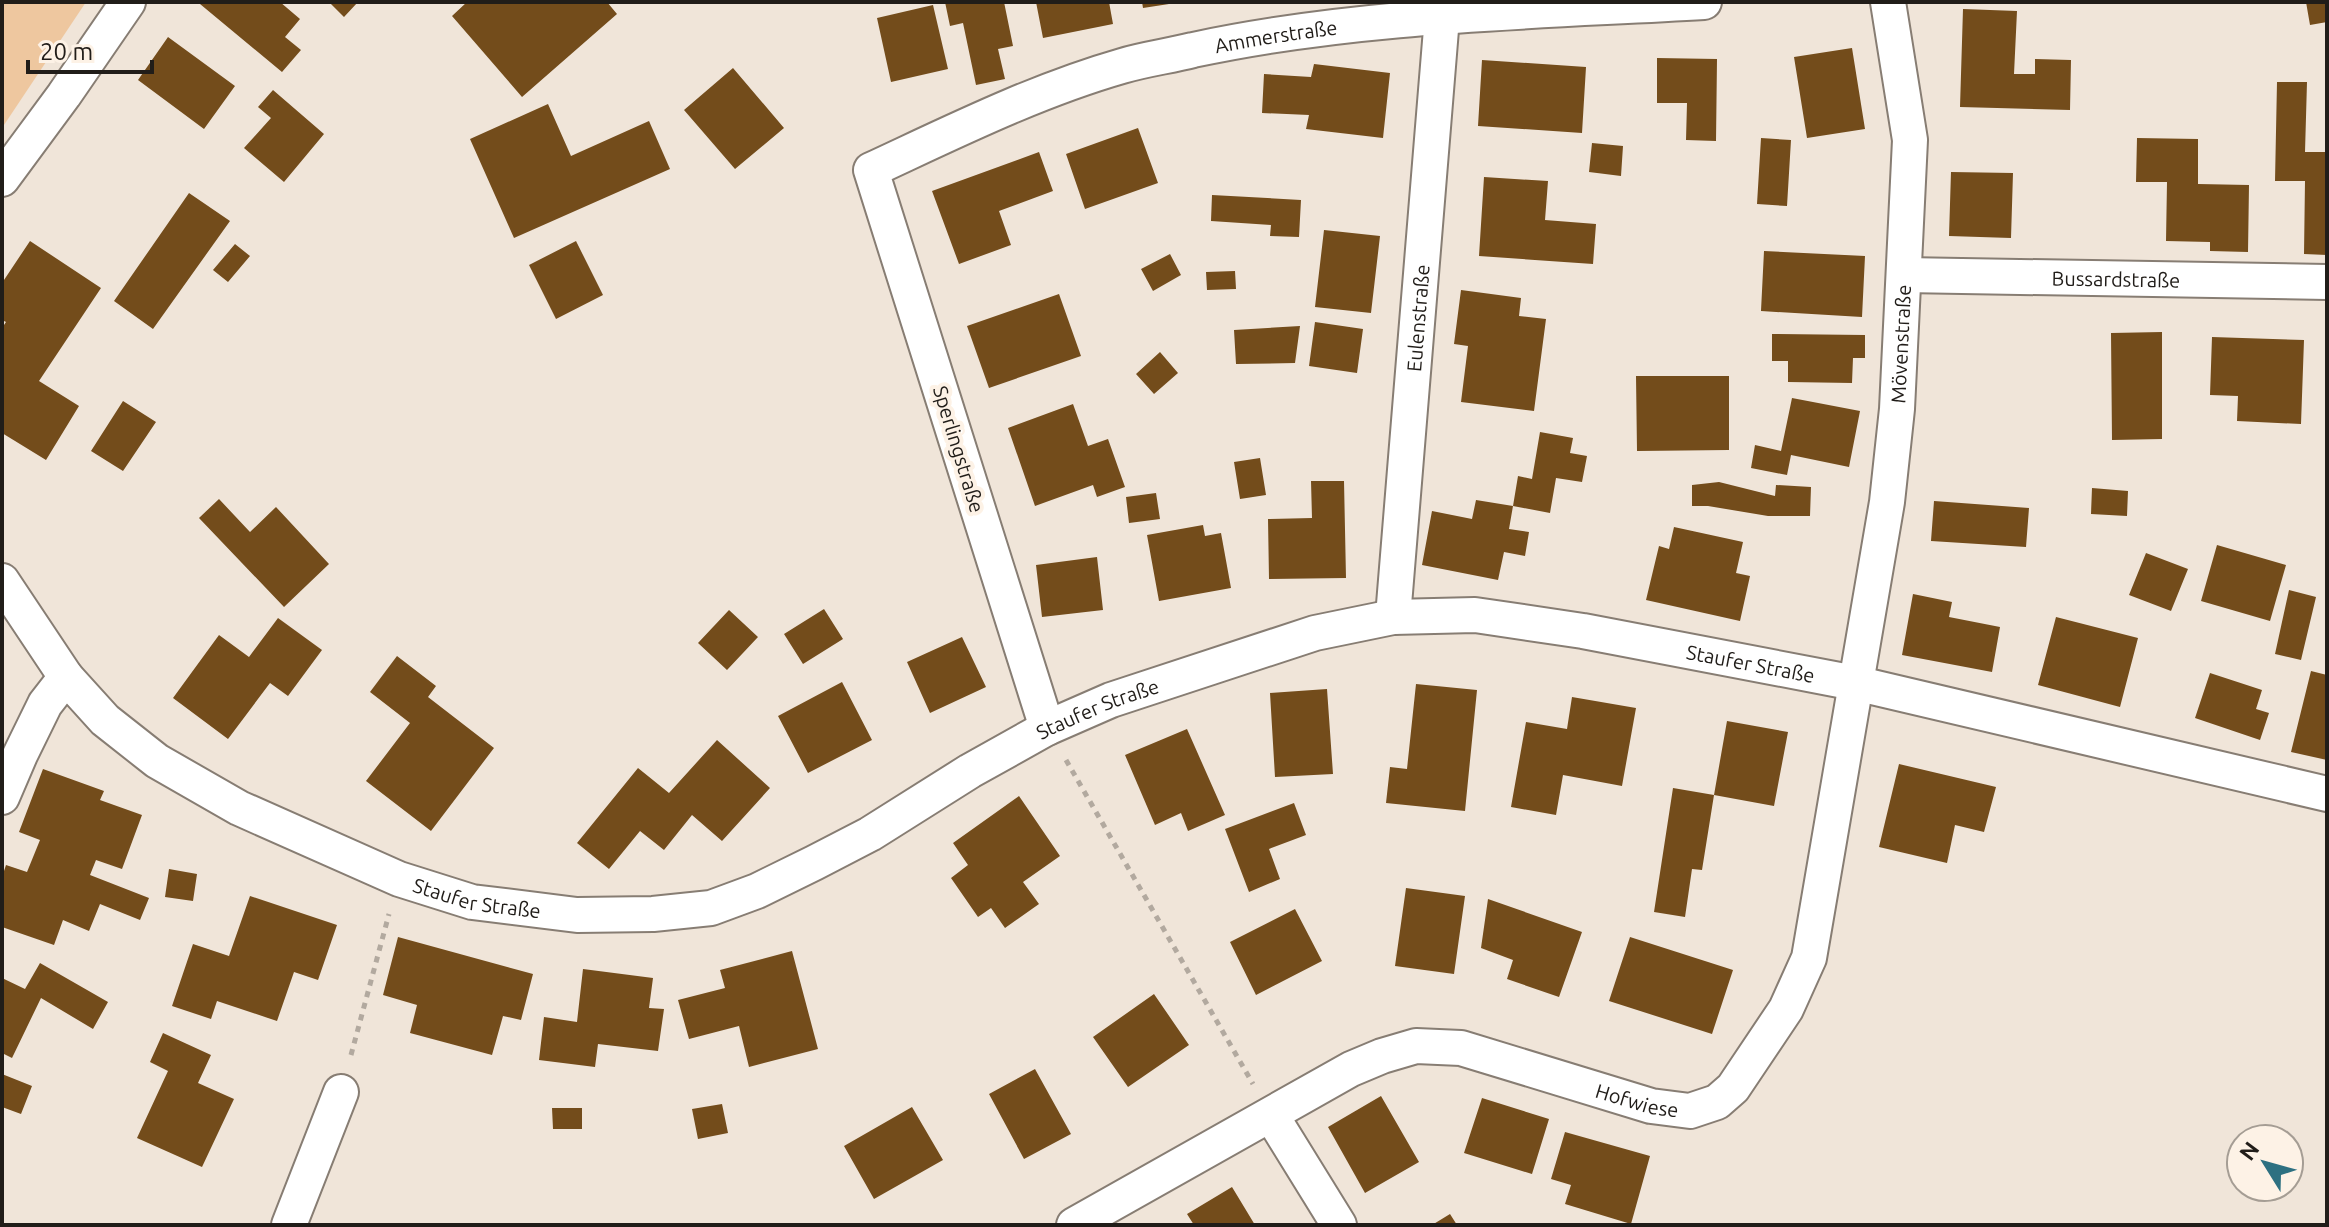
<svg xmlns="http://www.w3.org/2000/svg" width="2329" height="1227" font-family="Ubuntu,sans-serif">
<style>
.green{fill:#eec79f}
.building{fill:#734c1b}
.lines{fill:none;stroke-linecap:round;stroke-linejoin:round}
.minor-casing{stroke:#877d73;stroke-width:38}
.path{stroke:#b2a99f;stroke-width:5;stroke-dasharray:6 6;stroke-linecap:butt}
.minor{stroke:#fff;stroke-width:34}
.labels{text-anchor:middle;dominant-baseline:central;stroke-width:8;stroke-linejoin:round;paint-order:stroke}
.street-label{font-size:20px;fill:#211d19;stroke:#fdf2e6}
</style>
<rect width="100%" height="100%" fill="#f0e5d9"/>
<path class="green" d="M2 2H86L2 128Z"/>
<path class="building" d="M202 2H280L300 19 285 37 301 50 282 72 200 4Z
M329 2H358L344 17Z
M467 2H607L617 14 522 97 452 16Z
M945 2H1004L1013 46 998 49 1005 79 976 85 963 23 950 26Z
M1036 2H1109L1113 24 1043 38Z
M1142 2H1169V4L1143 8Z
M2306 2H2327V22L2310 25Z
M933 5 948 69 891 82 877 18Z
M1963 9 2017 11 2014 74H2035V59L2071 60 2070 110 1960 107Z
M168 37 235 86 204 129 138 80Z
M1852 48 1865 129 1807 138 1794 57Z
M1657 58 1717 59 1716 141 1686 140 1687 103H1657Z
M1482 60 1586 67 1582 133 1478 126Z
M1314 64 1390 73 1383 138 1306 129 1309 115 1262 113 1264 74 1311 77Z
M733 68 784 128 735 169 684 110Z
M2277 82H2307L2305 152H2327V255L2304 254 2305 181H2275Z
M273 90 324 134 284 182 244 148 271 118 258 107Z
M548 104 571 156 649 121 670 169 514 238 470 139Z
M1138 128 1158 183 1085 209 1066 154Z
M1761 138 1791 140 1787 206 1757 204Z
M2137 138 2198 139V184L2249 185 2248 252 2210 251V242L2166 241 2167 182H2136Z
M1592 143 1623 146 1621 176 1589 172Z
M1039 152 1053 191 999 211 1011 245 959 264 932 191Z
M1951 172 2013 173 2011 238 1949 236Z
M1484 177 1548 181 1545 220 1596 224 1593 264 1479 256Z
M189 193 230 221 153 329 114 301Z
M1212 195 1301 200 1299 237 1270 236 1271 225 1211 221Z
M1324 230 1380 236 1371 313 1315 307Z
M30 241 101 288 39 381 79 406 46 460 2 433V328L6 322 2 320V283Z
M576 241 603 295 556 319 529 265Z
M235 244 250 256 228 282 213 270Z
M1764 251 1865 256 1862 317 1761 311Z
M1170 254 1181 275 1153 291 1141 269Z
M1235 271 1236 289 1207 290 1206 272Z
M1461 290 1521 298 1519 316 1546 319 1534 411 1461 402 1468 346 1454 344Z
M1059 294 1081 356 989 388 967 326Z
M1315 322 1363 329 1357 373 1309 366Z
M1300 326 1295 363 1236 364 1234 330Z
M2162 332V439L2112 440 2111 333Z
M1772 334 1865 335V358H1853L1852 383 1788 382V361H1772Z
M2212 337 2304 340 2301 424 2237 421 2238 396 2210 395Z
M1160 352 1178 373 1154 394 1136 374Z
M1636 376H1729V450L1637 451Z
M1792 398 1860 411 1849 467 1791 455 1787 475 1751 468 1755 445 1781 451Z
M123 401 156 422 123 471 91 451Z
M1073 404 1088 446 1108 439 1125 487 1097 497 1093 485 1035 506 1008 428Z
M1540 432 1573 438 1570 453 1587 456 1582 482 1556 478 1550 513 1513 506 1518 476 1532 479Z
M1260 458 1266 495 1240 499 1234 462Z
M1311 481H1344L1346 578 1269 579 1268 519 1312 518Z
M1719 482 1775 496 1776 485 1811 487 1810 516H1768L1708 506H1692V485Z
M2092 488 2128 491 2127 516 2091 514Z
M1156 493 1160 519 1129 523 1126 497Z
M219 499 250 532 276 507 329 564 284 607 199 518Z
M1476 500 1513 506 1509 529 1529 532 1525 556 1504 552 1498 580 1422 565 1432 511 1472 519Z
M1934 501 2029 508 2026 547 1931 541Z
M1203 525 1205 536 1221 533 1231 588 1159 601 1147 535Z
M1674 527 1743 542 1736 573 1750 576 1740 621 1646 600 1659 546 1669 549Z
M2217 545 2286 565 2270 621 2201 601Z
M2146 553 2188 569 2171 611 2129 595Z
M1097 557 1103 610 1042 617 1036 565Z
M2289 590 2316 597 2301 660 2275 654Z
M1913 594 1952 602 1949 617 2000 627 1992 672 1902 655Z
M824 609 843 639 803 664 784 634Z
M729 610 758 637 727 670 698 643Z
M2056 617 2138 638 2120 707 2038 685Z
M278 618 322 650 288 696 270 683 228 739 173 698 219 635 249 657Z
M962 637 986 687 930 713 907 662Z
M397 656 436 686 428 697 494 748 431 831 366 781 410 723 370 692Z
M2311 671 2327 675V760L2291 752Z
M2210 673 2262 690 2256 709 2269 713 2260 740 2195 718Z
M842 682 872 740 808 773 778 716Z
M1416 684 1477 690 1465 811 1386 803 1390 767 1407 769Z
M1327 689 1333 774 1275 777 1270 693Z
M1572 697 1636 708 1622 786 1563 775 1556 815 1511 807 1526 722 1567 729Z
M1727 721 1788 732 1774 806 1714 795Z
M1187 729 1225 815 1188 831 1181 813 1155 825 1125 755Z
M717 740 770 788 722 841 692 815 664 850 640 831 609 869 577 843 638 768 669 793Z
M1899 764 1996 787 1984 832 1955 825 1947 863 1879 847Z
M43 769 104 791 100 800 142 815 122 869 96 860 90 875 149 898 140 920 100 904 89 931 63 920 54 945 2 927V877L6 865 27 872 40 840 19 832Z
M1673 788 1714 795 1702 870 1692 869 1685 917 1654 912Z
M1019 796 1060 856 1023 882 1039 904 1005 928 991 908 978 917 951 878 968 865 953 843Z
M1294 803 1306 835 1269 849 1280 879 1249 892 1225 829Z
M169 869 197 874 193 901 165 897Z
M1406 888 1465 896 1454 974 1395 966Z
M250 896 337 925 318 980 294 972 277 1021 217 1001 211 1019 172 1006 193 944 229 956Z
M1488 899 1582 932 1559 997 1507 979 1513 960 1481 948Z
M1295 909 1322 961 1256 995 1230 942Z
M398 937 533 974 521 1020 503 1016 492 1055 410 1033 417 1005 383 995Z
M1630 937 1733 970 1712 1034 1609 1001Z
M792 951 818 1049 749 1067 739 1026 689 1039 678 1000 725 988 720 970Z
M40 963 108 1002 93 1029 41 998 12 1058 2 1053V978L25 989Z
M583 969 653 978 649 1008 664 1009 658 1051 598 1044 595 1067 539 1060 544 1017 577 1022Z
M1154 994 1189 1045 1128 1087 1093 1037Z
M163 1033 211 1055 198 1083 234 1099 202 1167 137 1138 168 1071 150 1062Z
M1035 1069 1071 1134 1024 1159 989 1094Z
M2 1074 32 1086 21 1114 2 1107Z
M1381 1096 1419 1162 1365 1193 1328 1127Z
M1482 1098 1549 1119 1532 1174 1464 1153Z
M722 1104 728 1133 698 1139 692 1109Z
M912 1107 943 1160 874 1199 844 1146Z
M552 1108H582V1129H553Z
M1565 1132 1650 1156 1631 1224 1565 1204 1571 1185 1551 1179Z
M1232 1187 1255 1225H1194L1187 1214Z
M1450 1214 1457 1225H1432Z"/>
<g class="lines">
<defs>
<g id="minor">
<path d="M2 179 64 95 128 2"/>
<path id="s1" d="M1904 275 2327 282"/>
<path id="s2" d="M2 581 66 677 105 720 157 761 239 808 399 879 472 902 577 915 653 914 711 908 757 891 814 863 870 834 970 771 1047 728 1111 700 1315 633 1393 617 1475 615 1583 631 1855 683 2327 794"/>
<path id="s3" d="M1393 617 1442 17"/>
<path id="s4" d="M1047 728 871 170C953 132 1035 91 1122 66 1145 59 1170 56 1193 50 1361 14 1533 12 1704 2"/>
<path d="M2 797 20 755 45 704 66 677"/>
<path d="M1271 1115 1339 1225"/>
<path d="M289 1225 341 1092"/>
<path id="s5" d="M1074 1225 1351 1069 1382 1056 1416 1046 1461 1048 1651 1106 1690 1111 1717 1102 1733 1088 1786 1009 1809 958 1887 502 1897 409 1910 140 1888 2"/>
</g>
</defs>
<use href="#minor" class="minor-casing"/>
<path class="path" d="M1066 760 1253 1084
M351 1055 389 914"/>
<use href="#minor" class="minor"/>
</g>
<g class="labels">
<g class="street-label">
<text stroke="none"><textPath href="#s4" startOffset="1014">Ammerstraße</textPath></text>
<text stroke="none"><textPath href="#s1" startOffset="212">Bussardstraße</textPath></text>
<text stroke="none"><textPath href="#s3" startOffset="300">Eulenstraße</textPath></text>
<text stroke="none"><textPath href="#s5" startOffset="1492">Mövenstraße</textPath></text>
<text transform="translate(959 449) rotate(73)">Sperlingstraße</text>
<text stroke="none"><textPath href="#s2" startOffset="1934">Staufer Straße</textPath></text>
<text stroke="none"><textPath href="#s2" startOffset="1262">Staufer Straße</textPath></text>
<text stroke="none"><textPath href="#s2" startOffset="590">Staufer Straße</textPath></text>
<text stroke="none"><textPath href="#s5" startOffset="616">Hofwiese</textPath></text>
</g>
</g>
<rect width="2329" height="1227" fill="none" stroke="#211d19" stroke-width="8"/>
<g transform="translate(2265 1163) rotate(307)"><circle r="38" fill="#fdf2e6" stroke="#a59d94" stroke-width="2"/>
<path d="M0-6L14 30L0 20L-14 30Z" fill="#2d7081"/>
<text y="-12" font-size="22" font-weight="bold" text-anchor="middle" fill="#211d19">N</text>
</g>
<path d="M28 60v12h124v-12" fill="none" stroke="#211d19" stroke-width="4"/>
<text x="40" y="60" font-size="24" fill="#211d19" stroke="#fdf2e6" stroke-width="6" paint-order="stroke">20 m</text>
</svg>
